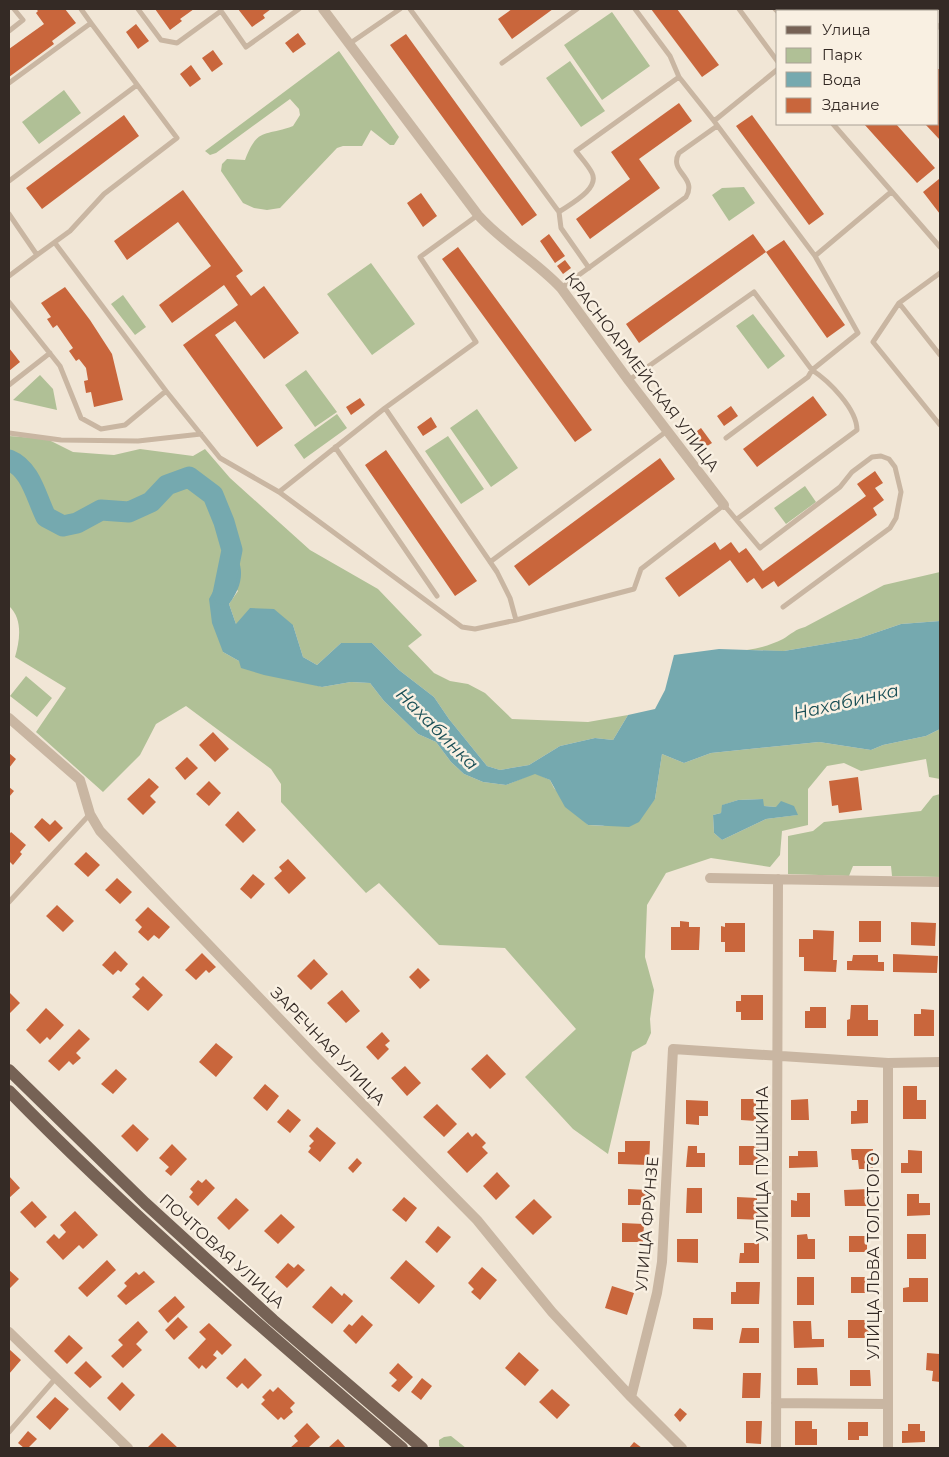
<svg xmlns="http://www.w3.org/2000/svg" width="949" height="1457" font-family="Montserrat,sans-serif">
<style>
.green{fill:#b0c096;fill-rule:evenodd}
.water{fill:#75a9af}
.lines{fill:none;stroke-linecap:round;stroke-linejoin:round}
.river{stroke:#75a9af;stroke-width:21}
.building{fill:#c9663c}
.service{stroke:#c9b6a2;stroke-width:5}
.minor{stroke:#c9b6a2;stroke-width:10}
.primary{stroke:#766255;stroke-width:12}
.labels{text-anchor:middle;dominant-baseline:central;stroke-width:5;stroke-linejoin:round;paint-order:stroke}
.street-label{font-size:16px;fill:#342a25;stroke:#f9f0e2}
.water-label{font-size:18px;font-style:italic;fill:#1a4f56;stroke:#f9f0e2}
</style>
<rect width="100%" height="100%" fill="#f1e6d6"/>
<path class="green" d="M612 12 650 66 602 100 564 45Z
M339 51 399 137 394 145H390L371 130 362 146H343L337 148 280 208 267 210 254 208 243 203 221 171 222 164 227 159 245 160C258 126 265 137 293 126L300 115 299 109 290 99 216 153 210 155 205 151Z
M570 61 605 111 581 127 546 78Z
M64 90 81 113 39 144 22 122Z
M744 187 755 203 729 221 712 195 722 188Z
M371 263 415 324 372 355 327 294Z
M123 295 146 327 135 335 111 304Z
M753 314 785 356 768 369 736 326Z
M306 370 337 412 315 427 285 385Z
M40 375 53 389 57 410 13 400Z
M477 409 518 468 491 487 450 428Z
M337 414 347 428 304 459 294 445Z
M9 436 47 439 73 452 99 454 114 455 140 449 193 456 205 449 230 478 310 550 378 589 422 635 408 646 434 673 450 681 468 684 485 693 512 719 588 722 628 715 613 740 595 738 560 746 529 765 500 770 487 766 449 719 434 697 399 670 372 643H341L317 665 303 657 293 625 236 624 229 604 238 591 223 573V652L239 661 322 687 351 682 370 683 384 701 418 734 436 742 451 762 464 774 483 782 506 785 535 773 550 780 554 788 588 825 603 826 655 799 662 754 684 763 711 753 819 742 871 750 883 745 926 736 940 729V779L929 777 926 759 861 771 844 763 827 766 808 789V825L782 831 780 855 770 867 711 858 666 873 647 905 645 957 654 990 650 1019 651 1033 646 1044 632 1052 608 1154 573 1129 525 1077 576 1029 505 948 439 945 379 883 366 893 281 802V784L271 769 186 706 156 724 140 755 103 792 36 732 66 688 15 657C20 640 23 619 9 606ZM763 799V806L776 807 797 815 766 819 722 840 714 833 713 815 721 813 723 805 738 800Z
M448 436 484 489 461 504 425 451Z
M805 486 816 502 786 524 774 508Z
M940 572V621L901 624 860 638 784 651 747 650C760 648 771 645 783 639 791 634 796 629 805 627L884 585Z
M26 676 52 698 37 717 10 696Z
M940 794V877L892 876 891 866H853L849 876 788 874V836L813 831 824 822 921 811 933 796Z
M451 1436 466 1448H441L439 1446V1440L444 1437Z"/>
<path class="water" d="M238 559C245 575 239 591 229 604L236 624 250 608 274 609 293 625 303 657 317 665 341 643H372L399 670 434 697 449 719 487 766 500 770 529 765 560 746 595 738 613 740 628 715 655 709 665 690 674 655 719 649 784 651 860 638 901 624 940 621V729L926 736 883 745 871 750 819 742 711 753 684 763 662 754 655 799 639 822 629 827 588 825 565 807 550 780 535 774 506 785 483 782 464 774 451 762 436 742 418 734 384 701 370 683 351 682 322 687 264 675 241 668 239 661 223 652 212 623 209 599 223 573Z
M763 799 764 806 776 807 781 801 794 806 798 815 766 819 722 840 714 833 713 815 721 813 722 805 738 800Z"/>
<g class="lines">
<path class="river" d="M9 460C31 469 36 497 46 517L63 526 77 523 101 510 129 512 151 502 167 485 189 477 213 495 224 522 232 550 223 594"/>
</g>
<path class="building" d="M36 9H65L76 23 52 41 54 44 9 77V49L44 24 36 13 38 11Z
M155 9H194L180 19 182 21 170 30Z
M238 9H271L263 15 265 18 252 27Z
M512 9H553L512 39 498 19Z
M651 9H677L719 65 702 77Z
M824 9H864L866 11H825Z
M136 24 149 41 138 49 126 32Z
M298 33 306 44 293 53 285 43Z
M406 34 537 215 522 226 390 45Z
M213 50 223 64 212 72 202 58Z
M191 65 201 79 190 87 180 74Z
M938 69H940V140L925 124H938Z
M679 103 692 121 639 159 660 188 590 239 576 219 630 179 611 152Z
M124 115 139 136 42 209 26 188Z
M752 115 824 214 809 225 736 126Z
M864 124H896L935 168 917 183Z
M939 179 940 182V214L923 192Z
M183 190 243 271 236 276 251 296 264 286 299 333 264 359 235 321 215 335 283 428 257 447 183 345 238 305 224 285 172 323 159 305 211 266 178 222 127 260 114 241Z
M421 193 437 216 423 227 407 203Z
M549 234 565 256 555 263 540 241Z
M753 234 766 252 639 343 626 324Z
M784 240 845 325 827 338 766 252Z
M458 247 592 430 575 442 442 259Z
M565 260 571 268 563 274 557 266Z
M65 287 90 320 112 354 123 400 94 407 91 392 86 393 84 381 88 380 86 368 79 359 76 361 69 351 73 348 57 325 53 328 47 319 51 317 41 303Z
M9 348 20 362 9 371Z
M813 396 827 415 757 467 743 449Z
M360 398 365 405 351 415 346 407Z
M731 406 738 416 724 426 717 416Z
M431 417 437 427 423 436 417 427Z
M701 428 712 443 699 451 689 437Z
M386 450 477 581 455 596 365 465Z
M660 458 675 479 529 586 514 566Z
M875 471 883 483 875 488 884 500 873 508 877 515 778 587 774 581 762 589 754 578 747 583 730 560 679 597 665 578 715 542 720 550 731 542 739 553 746 548 763 571 866 496 857 484Z
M213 732 229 749 215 762 199 745Z
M9 753 16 759 9 768Z
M187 757 198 768 185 780 175 768Z
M858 777 862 810 839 813 838 805 832 806 829 781Z
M149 778 159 787 150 796 156 802 143 815 127 799Z
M209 781 221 793 209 806 196 794Z
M9 787 14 791 9 797Z
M238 811 256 830 243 843 225 825Z
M42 818 50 825 55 820 63 828 49 842 34 827Z
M11 832 26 845 20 852 22 854 13 865 9 861V835Z
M86 852 100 865 88 877 74 864Z
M288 859 306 878 289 894 274 878 282 871 279 867Z
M253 874 265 884 251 899 240 889Z
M117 878 132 892 120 904 105 890Z
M57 905 74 921 63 932 46 916Z
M148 907 170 927 159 939 154 935 148 941 138 932 142 927 135 920Z
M680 921 689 922V927H700L699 950H671V927H680Z
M859 921H881V942H859Z
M911 922 936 923 935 946 911 945Z
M725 923H745V952H725V942H721V926L725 927Z
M813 930 834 931 833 960H837L836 972 804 971V957H799V939H813Z
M115 951 128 964 121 972 118 970 113 975 102 965Z
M202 953 216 967 209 973 206 970 196 980 185 970Z
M893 954 938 956 937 973 893 972Z
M853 955H878V962H884V971L847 970V961H852Z
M314 959 328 974 311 990 297 976Z
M418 968 430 980 420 989 409 977Z
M143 976 163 995 148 1011 132 997 140 989 135 984Z
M342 990 360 1011 346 1023 327 1003Z
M9 992 20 1003 9 1014Z
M741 995H763V1020H741V1012H736V1001H741Z
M851 1005H868V1020H878V1036H847V1020L850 1019Z
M810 1007H826V1028H805V1011H810Z
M46 1008 64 1025 50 1040 47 1037 40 1044 26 1030Z
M921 1009 934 1010V1036H914V1014H921Z
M79 1029 90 1039 76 1053 81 1058 73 1065 69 1061 59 1071 48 1061Z
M382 1032 390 1041 385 1045 389 1049 378 1060 366 1047Z
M216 1043 233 1057 216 1077 199 1062Z
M487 1054 506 1074 490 1089 471 1069Z
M405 1066 421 1083 407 1096 391 1078Z
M116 1069 127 1079 113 1094 101 1084Z
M265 1084 279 1096 267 1111 253 1098Z
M903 1086H917V1100H926V1119H903Z
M741 1099H756V1121L741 1120Z
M808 1099 809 1120H791V1100Z
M686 1100 708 1101V1116H699V1125L686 1124Z
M857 1100H868V1123L851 1124V1111H857Z
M437 1104 457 1124 444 1137 423 1117Z
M288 1109 301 1120 290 1133 277 1122Z
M133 1124 149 1139 137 1152 121 1136Z
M317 1127 336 1143 320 1162 308 1152 311 1148 309 1146 314 1141 309 1136Z
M468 1132 472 1137 476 1133 486 1143 482 1147 488 1153 467 1173 447 1152Z
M625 1141H650L649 1165 618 1164V1152H625Z
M172 1144 187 1159 171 1176 165 1171 169 1167 159 1158Z
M688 1146H697V1153H705V1167H686Z
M739 1146H759L758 1165H739Z
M851 1149H873V1169H859L858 1160H852Z
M908 1150 922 1151V1173H901V1163H908Z
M798 1151H817L818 1167 789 1168V1156H798Z
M357 1158 362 1163 353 1173 348 1168Z
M497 1172 510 1186 496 1200 483 1186Z
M9 1176 20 1188 9 1198Z
M206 1179 215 1188 198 1206 189 1197 193 1192 190 1189 198 1180 202 1183Z
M687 1188H702V1213H686Z
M628 1189 647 1190V1205H628Z
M870 1189V1206H845L844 1190Z
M797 1193H810V1217H791V1200L797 1201Z
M907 1194H919V1203H930V1215L907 1216Z
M404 1197 417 1208 406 1222 392 1210Z
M737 1197 757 1198V1203H763V1220L737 1219Z
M236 1198 249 1210 229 1230 217 1218Z
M534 1199 552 1217 533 1235 515 1217Z
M32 1201 47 1217 35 1228 20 1212Z
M75 1211 98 1235 83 1249 79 1245 63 1260 46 1242 54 1234 59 1239 66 1232 60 1225Z
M281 1214 295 1227 278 1244 264 1231Z
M622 1223 644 1224 643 1242H622Z
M438 1226 451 1237 437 1253 425 1242Z
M807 1234 808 1239H815V1259H797V1235Z
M907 1234H926V1259H907Z
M849 1236H867V1252H849Z
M677 1239H698V1263L677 1262Z
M744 1243H759V1263H739L740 1253H744Z
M107 1260 116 1270 87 1297 78 1288Z
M406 1260 435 1286 419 1304 390 1278Z
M288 1263 294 1268 298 1264 305 1270 287 1288 275 1277Z
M482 1267 497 1280 480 1300 471 1292 474 1289 468 1283Z
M9 1270 19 1279 9 1289Z
M144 1271 155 1282 126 1305 117 1296 127 1286 124 1283 136 1272 139 1275Z
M797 1277H814V1305H797Z
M851 1277H869V1293H851Z
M909 1278H928V1302H903V1288L909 1287Z
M736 1282H760L759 1304H731V1292H736Z
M331 1286 342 1296 344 1293 353 1301 332 1324 312 1307Z
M612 1286 634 1293 627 1315 605 1308Z
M175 1296 185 1307 168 1323 158 1311Z
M362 1315 373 1325 356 1344 343 1331 349 1324 352 1326Z
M178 1317 188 1327 174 1340 165 1330Z
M693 1318H713V1330L693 1329Z
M848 1320H869V1338H848Z
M138 1321 148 1332 136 1344 142 1350 123 1368 111 1356 123 1345 118 1340Z
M793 1321H811L812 1339H824V1347L794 1348Z
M209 1323 232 1345 222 1355 217 1350 213 1355 217 1358 206 1369 202 1365 199 1369 188 1358 206 1339 199 1332Z
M742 1328H759V1343H739Z
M69 1335 83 1348 67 1364 54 1351Z
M9 1349 21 1360 9 1374Z
M519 1352 539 1370 525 1386 505 1368Z
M927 1353 940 1354V1382L932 1381 933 1371 926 1370Z
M245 1358 262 1375 248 1389 242 1383 237 1388 226 1378Z
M86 1361 102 1377 90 1388 74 1373Z
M398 1363 413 1377 399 1392 391 1386 397 1380 389 1373Z
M797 1368H817L818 1385H797Z
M850 1370H870L871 1386H850Z
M743 1373H761L760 1398H742Z
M422 1378 432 1386 421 1400 411 1392Z
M122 1382 135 1395 120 1411 107 1398Z
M278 1387 295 1403 290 1408 293 1412 284 1420 281 1417 278 1420 261 1404 265 1400 262 1397 270 1389 273 1392Z
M552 1389 570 1405 557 1419 539 1402Z
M55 1397 69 1409 50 1430 36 1417Z
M680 1408 687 1414 680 1422 674 1415Z
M746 1421H762L761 1444 746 1443Z
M795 1421H812V1429H817V1445H795Z
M848 1422H868V1436H859V1440H848Z
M307 1423 320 1437 308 1448H290L298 1441 294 1436Z
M908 1424H920V1431H925V1442L902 1443V1431H908Z
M28 1431 37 1439 28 1448H24L18 1443Z
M162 1433 178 1448H147Z
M338 1439 346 1448H328Z
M634 1442 642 1448H629Z"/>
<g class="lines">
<path class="service" d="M138 9 161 40 177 43 221 11 246 47 299 9
M410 9 559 212C570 204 600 189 592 173 588 165 581 158 576 151L679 77 714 121
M635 9 670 56 679 77
M739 9 778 62
M775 9 778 12
M811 9 813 11
M938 27 940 25
M9 31 23 20 14 9
M349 44 400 9
M502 63 577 9
M9 83 91 23 81 9
M833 124 940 247
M9 181 137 85
M559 212 561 228 589 268
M9 214 37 255 70 231 104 194 177 138 91 23
M55 243 166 391
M815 256 891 192
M940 273 899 303 873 342 940 425
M9 276 37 255
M561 288 686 197C698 177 668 172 679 153L717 126
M9 302 60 366 81 418 101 429 125 425 166 391 220 458 279 492 462 627 475 629 516 620
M899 303 940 355
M629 380 754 292 812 370 858 333 815 256 714 121 778 69
M9 385 50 353
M385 408 497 572 510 598 516 620 634 589 641 569 724 505 760 548 840 487 852 472 872 457 881 456 889 459 895 467 901 492 896 518 890 528 783 607
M9 433 61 440 138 441 201 434
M726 438 808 377 812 370C829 381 857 409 857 430L737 519
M335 447 437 596
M279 492 385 408 476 342 420 257 478 215
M490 562 667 431
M9 902 90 814
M9 1432 55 1379"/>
<path class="minor" d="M323 9 478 215C503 243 536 261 561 288L629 381 724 505
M9 718 80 780 90 814 100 831 316 1057 477 1220 552 1312 631 1397 682 1448
M710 878 940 882
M888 1063V1448
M9 1332 128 1448
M631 1397 657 1293 662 1262 673 1049 888 1063 940 1062
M776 1403 888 1404
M776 1448 778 879"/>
<path class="primary" d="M9 1070 145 1203 273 1320 422 1448
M9 1091C133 1218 268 1333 402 1448"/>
</g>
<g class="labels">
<g class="street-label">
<text transform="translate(642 372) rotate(53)">КРАСНОАРМЕЙСКАЯ УЛИЦА</text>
<text transform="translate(328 1046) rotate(46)">ЗАРЕЧНАЯ УЛИЦА</text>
<text transform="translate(762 1164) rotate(-90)">УЛИЦА ПУШКИНА</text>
<text transform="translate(647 1224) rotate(-85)">УЛИЦА ФРУНЗЕ</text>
<text transform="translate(222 1251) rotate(42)">ПОЧТОВАЯ УЛИЦА</text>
<text transform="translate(873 1256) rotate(-90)">УЛИЦА ЛЬВА ТОЛСТОГО</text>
</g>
<g class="water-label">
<text transform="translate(846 702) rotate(-13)">Нахабинка</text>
<text transform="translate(437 729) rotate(45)">Нахабинка</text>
</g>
</g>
<rect width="949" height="1457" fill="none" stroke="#342a25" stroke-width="20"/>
<rect x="776" y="10" width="162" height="115" fill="#f9f0e2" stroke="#aaa196"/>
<rect x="786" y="26" width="25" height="8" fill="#766255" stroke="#aaa196"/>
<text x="822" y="35" font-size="15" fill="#342a25">Улица</text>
<rect x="786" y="48" width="25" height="15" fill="#b0c096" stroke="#aaa196"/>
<text x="822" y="60" font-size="15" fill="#342a25">Парк</text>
<rect x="786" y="72" width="25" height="15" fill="#75a9af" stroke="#aaa196"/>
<text x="822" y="85" font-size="15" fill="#342a25">Вода</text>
<rect x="786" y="98" width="25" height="15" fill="#c9663c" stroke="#aaa196"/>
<text x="822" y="110" font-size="15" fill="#342a25">Здание</text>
</svg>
